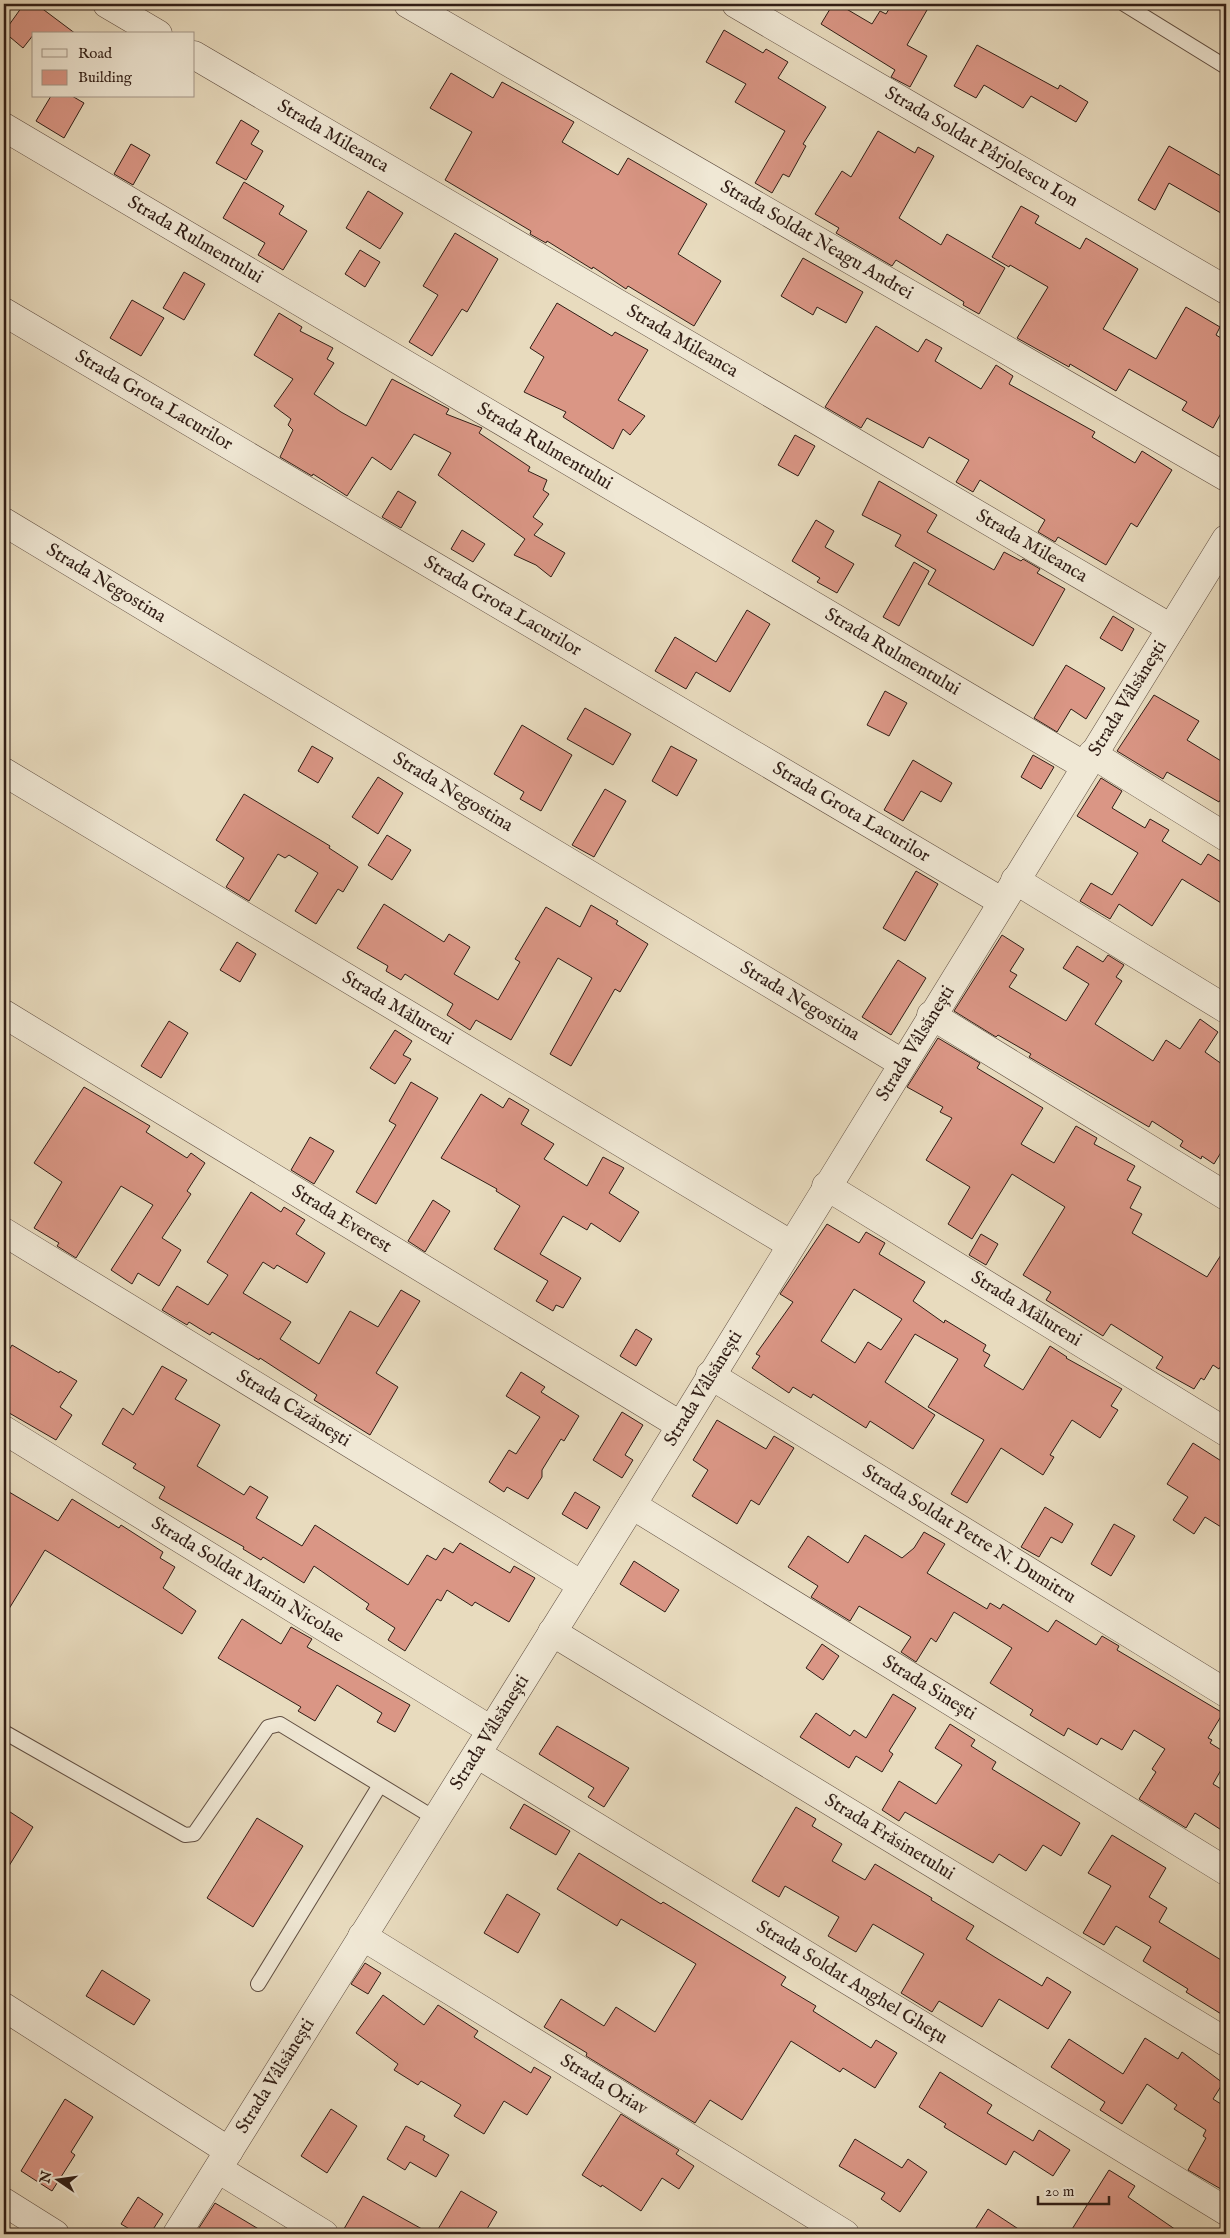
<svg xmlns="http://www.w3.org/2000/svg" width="1230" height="2238" font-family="'IM FELL English',serif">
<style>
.building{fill:#da9685;stroke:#311e16;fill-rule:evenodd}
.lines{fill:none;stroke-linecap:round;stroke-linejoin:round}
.lane-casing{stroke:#5f4d40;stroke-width:16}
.street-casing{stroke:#5f4d40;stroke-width:29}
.lane{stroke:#f0e8d5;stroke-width:14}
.street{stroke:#f0e8d5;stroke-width:28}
.labels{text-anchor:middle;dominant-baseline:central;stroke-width:4.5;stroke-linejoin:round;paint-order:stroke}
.street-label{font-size:19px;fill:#311e16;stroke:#f0e8d5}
</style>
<rect width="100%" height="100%" fill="#e8dbbe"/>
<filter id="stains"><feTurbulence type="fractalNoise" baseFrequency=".004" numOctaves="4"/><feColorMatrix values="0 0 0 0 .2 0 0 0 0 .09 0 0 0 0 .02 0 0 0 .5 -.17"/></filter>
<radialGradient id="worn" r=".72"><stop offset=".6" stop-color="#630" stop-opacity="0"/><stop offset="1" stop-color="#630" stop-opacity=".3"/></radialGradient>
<path class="building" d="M24 4H36L76 34H34L23 48 4 32Z
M833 4H838L872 24 880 11 886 14 892 4H916L927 10 907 45 927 56 910 87 891 77 895 70 821 24Z
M724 30 763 53 766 49 788 62 778 78 826 107 803 144 806 146 789 177 783 174 772 193 755 183 785 131 735 102 746 84 706 62Z
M977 45 1058 89 1060 85 1088 102 1076 122 1031 96 1023 108 984 85 976 98 954 86Z
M451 73 493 98 502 82 574 122 562 142 618 175 628 158 707 204 678 254 721 281 694 326 628 286 626 289 593 267 592 269 547 241 546 243 530 234 531 231 445 180 472 132 430 108Z
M51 96H72L84 103 64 138 36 121Z
M241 120 259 131 251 144 263 151 246 180 216 163Z
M878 131 915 153 918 147 934 156 899 218 941 245 947 234 1005 268 979 314 963 305 964 302 896 260 892 266 836 233 839 228 815 214 842 171 851 177Z
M131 144 150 155 133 185 114 174Z
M1169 146 1226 179V216L1169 183 1155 210 1138 200Z
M244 182 284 206 279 214 307 231 283 270 258 255 265 243 223 218Z
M368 191 403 213 380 249 346 228Z
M1021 206 1039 216 1035 223 1080 249 1086 238 1138 269 1103 329 1156 359 1186 307 1220 327 1216 335 1226 341V404L1213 428 1182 410 1187 402 1129 369 1116 391 1070 364 1069 367 1017 338 1048 287 1010 265 1009 267 992 257Z
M455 233 498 259 467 312 462 309 432 356 409 342 438 295 423 286Z
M360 250 380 262 365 287 345 274Z
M803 258 863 292 846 323 817 307 813 315 781 296Z
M184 272 205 284 184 320 163 308Z
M132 300 164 318 141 356 110 338Z
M557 303 612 336 615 332 648 350 618 400 645 416 630 435 623 429 613 449 563 417 566 412 524 392 544 357 530 348Z
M279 313 302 327 300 331 333 348 327 359 334 363 314 394 341 412 366 426 392 379 449 409 446 414 482 428 479 433 530 467 528 471 547 480 543 490 549 494 533 517 543 524 534 535 565 553 551 577 536 565 514 555 525 539 438 475 451 453 414 434 391 470 372 457 347 496 313 474 312 476 280 457 293 430 288 425 291 419 274 406 293 379 254 355Z
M876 326 918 352 926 339 942 348 935 361 981 389 996 365 1013 376 1009 384 1095 432 1092 437 1135 463 1142 451 1172 470 1137 527 1131 523 1106 565 1058 537 1055 542 1038 532 1045 520 980 480 973 492 956 482 969 460 929 437 923 448 867 418 861 428 825 407Z
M795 435 815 446 798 476 778 465Z
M879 481 937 515 927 532 994 570 1004 552 1021 561 1023 559 1040 569 1037 573 1065 589 1033 646 928 584 936 570 895 546 901 535 862 515Z
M398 491 416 502 401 528 382 517Z
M816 520 834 531 825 547 854 564 837 593 817 582 820 578 792 561Z
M462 530 485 544 473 562 451 549Z
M914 562 929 571 899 626 883 617Z
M747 610 770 624 730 692 696 672 686 689 655 671 675 637 716 662Z
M1113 616 1134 629 1122 651 1100 638Z
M1066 665 1105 688 1086 719 1071 709 1057 732 1034 718Z
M885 691 907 703 889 736 867 725Z
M1154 695 1199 721 1187 740 1226 764V791L1219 802 1167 772 1163 779 1117 751Z
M585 708 631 734 613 765 567 739Z
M522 725 572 755 541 811 520 799 524 792 494 774Z
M312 746 333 758 318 783 298 771Z
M671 746 697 760 677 796 652 781Z
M1033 755 1054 767 1041 789 1021 777Z
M913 760 952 783 941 802 921 791 903 821 884 810Z
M378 777 403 793 378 834 352 817Z
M1101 778 1122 791 1112 808 1145 828 1150 819 1169 830 1162 841 1201 865 1208 854 1226 865V906L1182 879 1152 926 1119 904 1110 919 1080 901 1091 883 1112 895 1138 853 1077 816Z
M605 789 626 801 594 857 572 845Z
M244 794 330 846 329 848 358 867 343 892 338 889 316 924 295 911 318 873 289 855 285 858 278 854 249 901 226 887 244 858 216 840Z
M387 835 411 850 392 880 368 865Z
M916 871 938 884 905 941 883 928Z
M384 904 444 942 449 934 470 947 454 974 498 1000 520 962 515 959 546 907 580 927 591 905 618 921 616 924 648 944 620 992 615 989 571 1066 550 1054 592 978 558 958 511 1040 476 1020 470 1030 447 1015 453 1004 405 974 401 980 386 971 388 966 357 948Z
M1002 935 1024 949 1010 971 1017 975 1009 987 1066 1021 1089 984 1063 968 1077 946 1103 962 1108 955 1124 965 1116 977 1122 981 1095 1024 1153 1061 1166 1040 1180 1049 1200 1019 1218 1032 1205 1052 1226 1067V1144L1214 1164 1202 1156 1201 1159 1180 1146 1183 1141 1152 1121 1149 1127 1029 1057 1031 1054 998 1035 996 1037 954 1011Z
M237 942 256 954 240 982 220 970Z
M898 960 926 978 891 1035 862 1017Z
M169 1021 188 1033 161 1078 141 1066Z
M395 1030 412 1041 403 1055 411 1059 395 1084 370 1068Z
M938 1038 980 1063 977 1068 1043 1108 1021 1144 1054 1163 1076 1126 1097 1138 1094 1144 1135 1166 1127 1180 1141 1187 1130 1208 1142 1214 1132 1233 1207 1277 1226 1247V1357L1219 1369 1213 1365 1204 1380 1201 1378 1194 1389 1156 1368 1163 1357 1111 1324 1103 1336 1046 1300 1051 1292 1023 1275 1065 1207 1012 1174 972 1239 948 1224 970 1187 926 1160 952 1118 940 1112 943 1107 907 1087Z
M411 1082 438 1098 376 1204 356 1192 396 1125 389 1121Z
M84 1087 150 1126 146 1132 187 1158 191 1153 205 1163 187 1191 191 1194 162 1238 181 1250 159 1286 138 1273 132 1284 111 1270 153 1205 121 1186 76 1258 57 1246 59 1243 34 1228 62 1182 34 1163Z
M481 1094 503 1108 509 1098 529 1110 521 1124 554 1144 544 1159 587 1186 603 1157 624 1168 609 1193 639 1212 620 1242 591 1223 587 1230 563 1216 540 1254 581 1278 563 1308 556 1305 553 1311 536 1301 548 1281 494 1249 520 1206 496 1191 497 1189 441 1158Z
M310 1137 334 1151 314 1184 291 1170Z
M251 1192 281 1212 284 1207 305 1220 296 1234 325 1253 307 1283 277 1265 274 1269 263 1262 243 1293 291 1322 280 1339 319 1364 350 1311 378 1327 401 1290 420 1301 376 1373 398 1387 370 1435 314 1400 317 1395 260 1358 259 1360 212 1332 210 1335 189 1322 187 1325 162 1310 177 1286 208 1305 228 1275 207 1262Z
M433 1200 450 1211 425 1252 408 1241Z
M827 1224 859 1243 866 1232 885 1243 879 1254 925 1282 913 1301 944 1323 945 1320 986 1345 983 1351 990 1355 984 1366 1023 1390 1050 1346 1067 1357 1066 1358 1122 1389 1111 1406 1118 1410 1100 1438 1072 1420 1050 1455 1054 1457 1043 1475 1001 1448 967 1503 951 1494 984 1440 928 1407 958 1359 915 1334 885 1382 935 1415 913 1449 870 1421 866 1428 813 1394 811 1398 793 1387 789 1393 752 1368 760 1356 756 1354 793 1302 780 1294ZM854 1289 902 1319 881 1350 868 1342 855 1363 821 1341Z
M981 1234 998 1244 986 1265 969 1255Z
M636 1329 652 1339 636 1366 620 1356Z
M12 1345 59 1373 60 1371 77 1381 60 1407 72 1415 56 1440 4 1410V1359Z
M162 1366 187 1380 175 1399 220 1425 197 1466 244 1495 250 1486 268 1497 256 1518 302 1546 315 1525 408 1585 427 1555 436 1560 444 1548 453 1553 460 1543 510 1573 514 1566 535 1578 509 1622 475 1602 472 1606 447 1590 441 1601 437 1599 405 1651 388 1640 395 1628 366 1609 369 1604 314 1566 304 1583 263 1557 261 1560 243 1549 244 1547 159 1498 165 1487 133 1468 136 1464 102 1444 123 1408 133 1415Z
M521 1372 545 1387 541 1392 579 1416 564 1441 561 1439 542 1470V1477L528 1499 507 1487 504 1492 489 1482 509 1450 516 1454 540 1417 506 1396Z
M622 1412 643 1425 625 1455 633 1460 622 1478 593 1460Z
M717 1420 766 1449 774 1436 794 1448 759 1505 751 1500 737 1524 692 1496 708 1470 693 1460Z
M1193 1443 1226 1464V1530L1205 1517 1194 1534 1173 1520 1188 1497 1167 1484Z
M4 1489 58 1521 72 1499 119 1528 121 1525 163 1552 160 1558 175 1567 163 1588 196 1611 182 1634 45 1550 4 1617Z
M575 1492 600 1507 587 1529 562 1514Z
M1045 1507 1073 1524 1062 1543 1051 1537 1039 1557 1021 1547Z
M1114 1524 1135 1536 1111 1576 1091 1564Z
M924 1532 945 1544 927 1573 987 1609 990 1603 1000 1609 1003 1604 1048 1632 1056 1620 1096 1645 1102 1636 1119 1646 1117 1650 1223 1713 1208 1738 1212 1740 1210 1743 1226 1753V1761L1213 1784 1226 1792V1833L1195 1813 1186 1828 1139 1799 1156 1772 1152 1769 1165 1749 1134 1730 1122 1750 1101 1738 1097 1745 1068 1728 1064 1736 1030 1715 1033 1710 990 1683 1012 1648 954 1612 936 1642 931 1638 916 1662 901 1652 911 1637 859 1606 850 1621 811 1597 818 1586 788 1567 808 1536 848 1563 865 1535 902 1558 914 1548Z
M634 1561 679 1590 665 1612 620 1584Z
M242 1619 281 1644 291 1627 312 1639 307 1647 410 1705 395 1732 377 1722 382 1713 337 1685 315 1721 298 1711 301 1707 218 1658Z
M822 1644 839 1656 823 1680 806 1668Z
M893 1694 916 1708 889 1751 893 1754 882 1772 856 1756 849 1768 800 1737 816 1713 850 1736 854 1730 866 1738Z
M950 1724 975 1740 971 1746 996 1762 992 1769 1080 1823 1061 1856 1043 1845 1026 1871 999 1854 993 1863 905 1812 899 1821 882 1810 899 1781 936 1804 962 1765 935 1748Z
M557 1726 629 1768 604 1807 588 1797 594 1788 539 1754Z
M524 1804 570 1831 556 1855 510 1828Z
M796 1807 816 1819 812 1826 842 1844 832 1861 865 1880 875 1864 932 1898 931 1900 974 1926 966 1939 993 1956 1042 1986 1047 1977 1071 1992 1048 2029 999 1999 982 2027 939 2001 932 2012 901 1993 924 1954 873 1924 856 1952 828 1936 839 1917 785 1886 779 1897 752 1881Z
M4 1808 33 1827 4 1874Z
M257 1818 303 1846 253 1927 207 1898Z
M1112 1835 1166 1868 1149 1897 1167 1908 1159 1922 1226 1963V2017L1186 1992 1188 1989 1143 1961 1151 1947 1116 1926 1104 1945 1083 1933 1111 1886 1088 1873Z
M579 1853 661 1904 663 1902 786 1977 781 1985 816 2006 813 2011 871 2048 876 2040 897 2053 875 2088 843 2068 840 2072 791 2041 742 2120 710 2100 695 2123 586 2056 587 2053 544 2027 561 1999 604 2026 616 2007 655 2032 696 1964 621 1919 617 1926 557 1889Z
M507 1894 540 1914 518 1953 484 1933Z
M365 1963 381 1973 368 1994 351 1984Z
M102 1970 150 2000 134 2025 86 1996Z
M383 1995 424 2025 438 2005 478 2031 474 2037 531 2073 534 2067 551 2077 527 2115 504 2101 484 2134 454 2116 461 2105 421 2081 418 2085 394 2070 398 2064 356 2033Z
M1145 2038 1178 2059 1182 2052 1223 2083 1213 2099 1221 2104 1226 2096V2192L1188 2170 1206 2138 1203 2136 1206 2130 1174 2109 1177 2105 1147 2084 1122 2124 1100 2110 1105 2102 1051 2067 1069 2039 1123 2074Z
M940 2072 992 2105 987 2113 1033 2141 1039 2130 1070 2150 1053 2176 1014 2151 1006 2165 944 2127 946 2124 919 2107Z
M65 2099 93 2117 71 2152 75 2155 52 2191 21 2171Z
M331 2109 357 2126 327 2173 301 2156Z
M621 2114 679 2150 676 2154 694 2166 679 2189 662 2178 641 2211 602 2185 601 2187 582 2175Z
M406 2126 425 2136 423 2140 449 2155 436 2177 410 2162 405 2170 387 2159Z
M855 2139 902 2168 908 2159 927 2172 900 2212 881 2199 885 2193 839 2166Z
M1109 2170 1135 2186 1128 2197 1182 2234H1069Z
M461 2191 497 2212 484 2234H435Z
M363 2196 395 2214 431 2234H341Z
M138 2197 163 2214 150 2234H138L121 2224Z
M215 2203 267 2234H195Z
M988 2209 1026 2234H972Z"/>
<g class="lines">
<defs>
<path id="lane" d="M1124 4 1226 67
M4 1732 185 1835 194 1834 268 1727 280 1724 436 1819
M258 1984 380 1785"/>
<g id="street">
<path d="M107 4 158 34"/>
<path id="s1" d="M408 4 1226 477"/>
<path id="s2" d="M736 4 1226 290"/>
<path id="s3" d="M194 55 1171 628"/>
<path id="s4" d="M4 127 1085 766"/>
<path id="s5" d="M4 312 1001 901"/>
<path id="s6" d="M4 522 902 1063"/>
<path d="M1092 754 1226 837"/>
<path id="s7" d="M4 772 790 1244"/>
<path d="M1015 880 1226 1009"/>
<path id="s8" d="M4 1014 680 1425"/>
<path d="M931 1015 1226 1196"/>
<path id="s9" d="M826 1186 1226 1432"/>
<path id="s10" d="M4 1232 582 1585"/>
<path id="s11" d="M710 1375 1226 1693"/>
<path id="s12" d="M4 1430 491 1730"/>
<path id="s13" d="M632 1505 1226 1871"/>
<path id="s14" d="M552 1632 1226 2042"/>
<path id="s15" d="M477 1754 1226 2211"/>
<path id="s16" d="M362 1936 845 2234"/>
<path d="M4 2007 229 2151"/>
<path d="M218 2169 324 2234"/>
<path d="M4 2202 55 2234"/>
<path id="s17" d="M177 2234 632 1505 1226 539"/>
</g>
</defs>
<use href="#lane" class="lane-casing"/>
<use href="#street" class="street-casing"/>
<use href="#lane" class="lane"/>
<use href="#street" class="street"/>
</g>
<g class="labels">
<g class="street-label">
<text stroke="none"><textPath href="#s3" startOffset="161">Strada Mileanca</textPath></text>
<text stroke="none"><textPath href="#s2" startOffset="284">Strada Soldat Pârjolescu Ion</textPath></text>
<text stroke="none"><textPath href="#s4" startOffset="222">Strada Rulmentului</textPath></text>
<text stroke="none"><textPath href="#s1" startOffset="472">Strada Soldat Neagu Andrei</textPath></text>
<text stroke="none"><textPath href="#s3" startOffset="566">Strada Mileanca</textPath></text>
<text stroke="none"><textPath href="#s5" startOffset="174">Strada Grota Lacurilor</textPath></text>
<text stroke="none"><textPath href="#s4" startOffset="628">Strada Rulmentului</textPath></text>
<text stroke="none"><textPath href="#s3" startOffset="971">Strada Mileanca</textPath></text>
<text stroke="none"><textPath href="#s6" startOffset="119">Strada Negostina</textPath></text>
<text stroke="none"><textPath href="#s5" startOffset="579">Strada Grota Lacurilor</textPath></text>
<text stroke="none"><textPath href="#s4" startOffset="1032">Strada Rulmentului</textPath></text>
<text stroke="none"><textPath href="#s17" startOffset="1806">Strada Vâlsănești</textPath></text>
<text stroke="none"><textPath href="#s6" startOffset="524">Strada Negostina</textPath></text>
<text stroke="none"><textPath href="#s5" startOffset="984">Strada Grota Lacurilor</textPath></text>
<text stroke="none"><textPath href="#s6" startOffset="929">Strada Negostina</textPath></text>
<text stroke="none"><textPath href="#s7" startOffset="459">Strada Mălureni</textPath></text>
<text stroke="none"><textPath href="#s17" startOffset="1401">Strada Vâlsănești</textPath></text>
<text stroke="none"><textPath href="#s8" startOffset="395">Strada Everest</textPath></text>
<text stroke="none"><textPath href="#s9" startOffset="235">Strada Mălureni</textPath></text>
<text stroke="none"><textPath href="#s17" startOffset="996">Strada Vâlsănești</textPath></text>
<text stroke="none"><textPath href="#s10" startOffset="339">Strada Căzănești</textPath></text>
<text stroke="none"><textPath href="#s11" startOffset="304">Strada Soldat Petre N. Dumitru</textPath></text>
<text stroke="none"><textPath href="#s12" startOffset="286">Strada Soldat Marin Nicolae</textPath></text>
<text stroke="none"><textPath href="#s13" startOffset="349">Strada Sinești</textPath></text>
<text stroke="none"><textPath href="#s17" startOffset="591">Strada Vâlsănești</textPath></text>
<text stroke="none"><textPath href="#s14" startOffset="395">Strada Frăsinetului</textPath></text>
<text stroke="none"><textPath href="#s15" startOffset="439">Strada Soldat Anghel Ghețu</textPath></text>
<text stroke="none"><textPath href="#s17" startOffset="186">Strada Vâlsănești</textPath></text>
<text stroke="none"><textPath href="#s16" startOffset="284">Strada Oriav</textPath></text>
</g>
</g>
<rect width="1230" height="2238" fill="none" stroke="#e8dbbe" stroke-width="20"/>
<rect x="5" y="5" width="1220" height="2228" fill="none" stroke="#311e16" stroke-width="2.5"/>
<rect x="10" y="10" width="1210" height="2218" fill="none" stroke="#311e16"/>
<rect x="32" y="32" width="162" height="65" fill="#f0e8d5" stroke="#a49789"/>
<rect x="42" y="49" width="25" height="8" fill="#f0e8d5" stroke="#a49789"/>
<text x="78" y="58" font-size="15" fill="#311e16">Road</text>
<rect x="42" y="70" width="25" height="15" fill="#da9685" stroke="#a49789"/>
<text x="78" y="82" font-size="15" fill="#311e16">Building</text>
<g transform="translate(58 2180) rotate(283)" stroke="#f0e8d5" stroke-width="4" paint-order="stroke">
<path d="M0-4L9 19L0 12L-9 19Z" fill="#311e16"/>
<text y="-8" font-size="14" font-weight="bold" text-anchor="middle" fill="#311e16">N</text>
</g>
<path d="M1038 2196v8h71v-8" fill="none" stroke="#311e16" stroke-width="2.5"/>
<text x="1045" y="2196" font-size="15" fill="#311e16" stroke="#f0e8d5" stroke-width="4" paint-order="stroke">20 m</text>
<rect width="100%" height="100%" filter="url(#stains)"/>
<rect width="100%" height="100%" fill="url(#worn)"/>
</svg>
